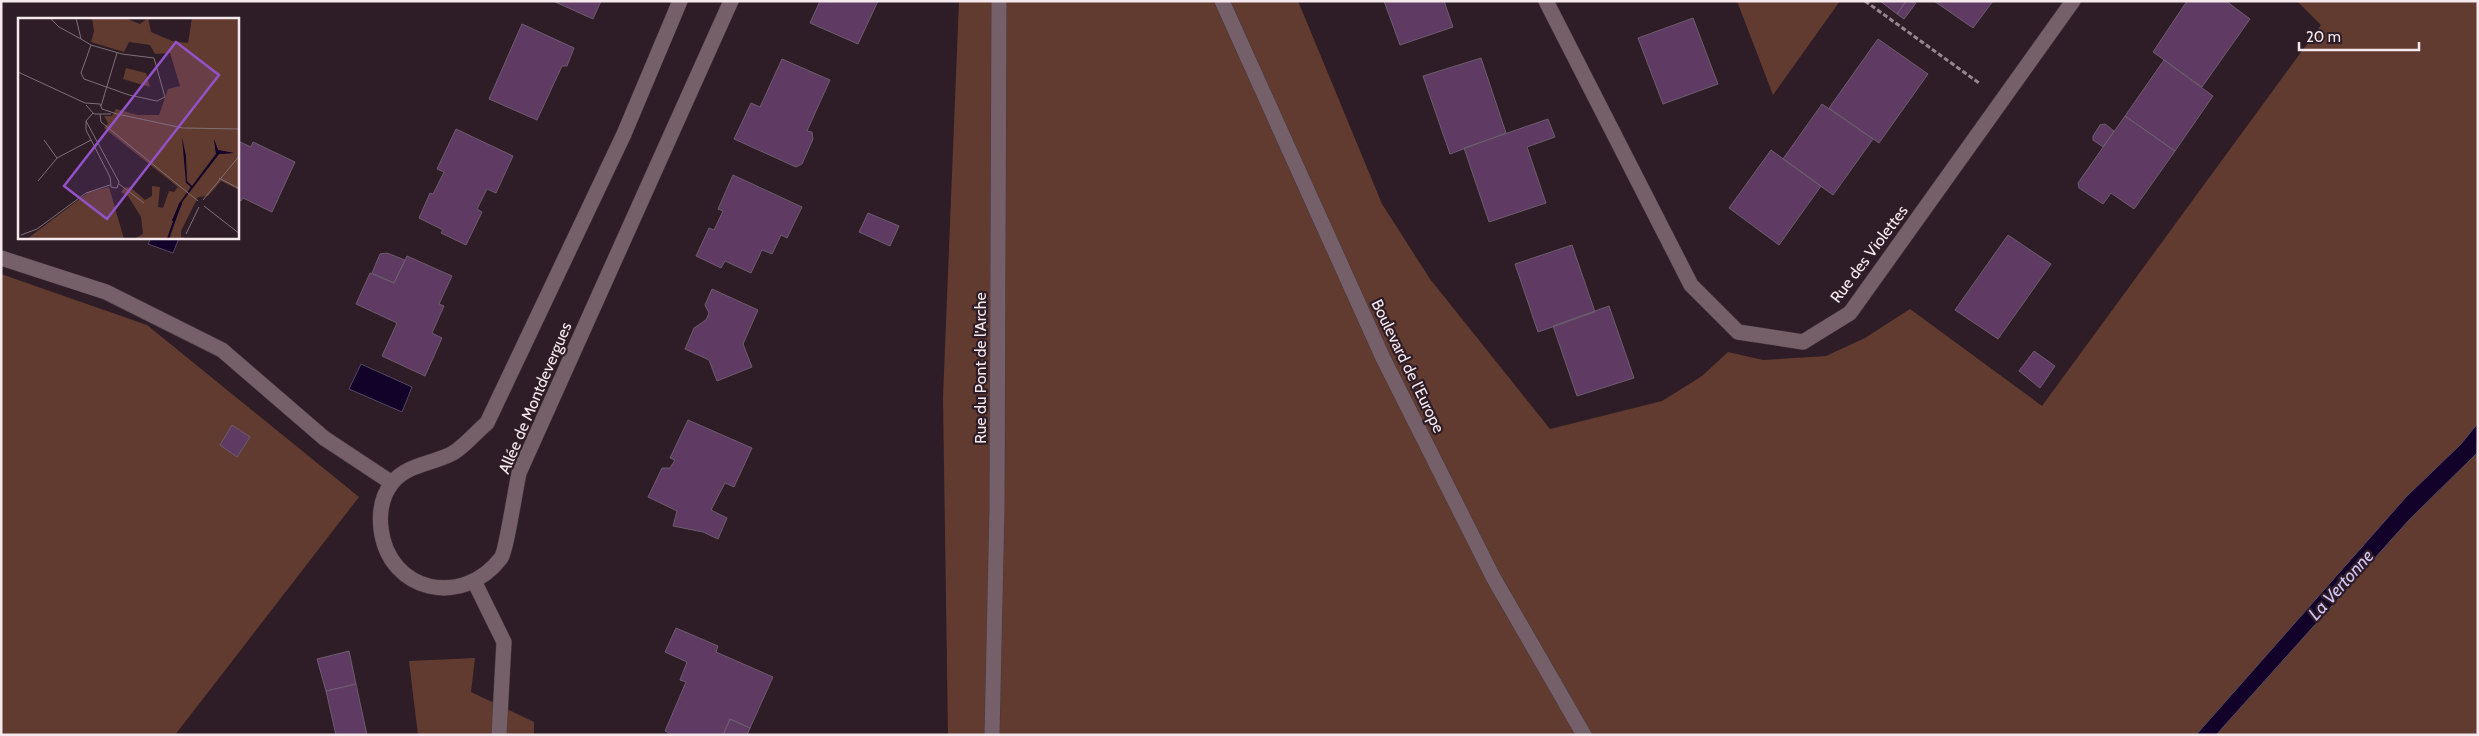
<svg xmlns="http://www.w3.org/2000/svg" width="2479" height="736" font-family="Cabin,sans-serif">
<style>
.green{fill:#623b30}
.water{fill:#120129;stroke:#564764}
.building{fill:#5f3b64;stroke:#6b5d6d}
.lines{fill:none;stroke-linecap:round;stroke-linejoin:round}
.street-casing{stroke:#473940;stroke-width:16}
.secondary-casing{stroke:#473940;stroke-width:16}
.path{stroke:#96878e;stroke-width:3;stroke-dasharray:5 2.5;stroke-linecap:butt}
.street{stroke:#75606a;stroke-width:15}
.secondary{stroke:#75606a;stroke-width:15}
.labels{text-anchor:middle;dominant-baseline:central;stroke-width:4.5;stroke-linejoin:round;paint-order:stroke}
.street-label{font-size:16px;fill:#f5e9ee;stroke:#2e1d26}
.water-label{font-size:18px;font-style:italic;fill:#d3c6f6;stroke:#2e1d26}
.inset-river{fill:none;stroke:#120129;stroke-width:2.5}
.inset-road{fill:none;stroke:#7e6f76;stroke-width:1}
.view{fill:#9352c8;fill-opacity:0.15;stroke:#9352c8;stroke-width:2.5}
.inset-edge{fill:none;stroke:#f5e9ee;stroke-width:2.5}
</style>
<rect width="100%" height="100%" fill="#2e1d26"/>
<path class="green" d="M959 1H1298L1382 204 1430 279 1550 429 1662 401 1702 376 1728 352 1763 360 1826 356 1865 338 1910 309 2042 406 2321 25 2297 1H2478V735H948L943 397Z
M1737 1H1840L1773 95Z
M1 274 147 325 359 497 175 735H1Z
M475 658 471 692 534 722V735H418L409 661Z"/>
<path class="water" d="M151 238H179L173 253 148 244Z
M361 364 412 387 402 412 349 389Z
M2478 423 2477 453 2409 520 2216 735H2196L2406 497 2461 444Z"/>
<path class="building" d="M553 1H601L593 19Z
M820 1 828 2 878 1 858 44 810 23Z
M1384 1H1444L1453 27 1400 45Z
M1880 1H1906L1897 14Z
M1906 1 1916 3 1904 19 1897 14Z
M1934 1H1993L1973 28Z
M2187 1H2226L2250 19 2202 87 2153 52Z
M1693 18 1718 84 1663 104 1638 38Z
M522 24 574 48 567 66H562L537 120 489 99Z
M1878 39 1928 74 1879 143 1829 108Z
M1481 58 1506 133 1450 154 1423 76Z
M782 59 830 80 807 131 812 132 813 139 802 164 796 167 734 139 751 103 760 107Z
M2164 60 2213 96 2175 151 2125 116Z
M1822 104 1873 139 1833 195 1783 159Z
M2125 116 2175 151 2134 209 2111 193 2103 204 2079 188 2078 183Z
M1548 119 1555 137 1527 147 1546 203 1489 222 1464 148Z
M2105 124 2114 131 2103 147 2093 140V136L2100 125Z
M456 129 513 156 496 193 487 189 477 209 482 212 466 245 441 233 443 230 419 218 430 193 433 194 444 172 437 169Z
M238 141 251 147 253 142 295 162 272 212 243 198 241 201 238 199Z
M1771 150 1821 186 1779 245 1729 208Z
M733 175 802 207 787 238 781 235 772 254 762 250 751 273 725 261 721 268 696 256 709 228 714 230 723 211 718 209Z
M868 213 899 226 890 246 859 232Z
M2008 235 2051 264 1998 339 1955 310Z
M1572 245 1595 312 1538 332 1515 264Z
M387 253 405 260 394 283 372 273 380 254Z
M407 256 452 276 439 304 444 306 432 333 442 338 425 376 382 356 397 323 356 304 370 273 394 283Z
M712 289 758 310 743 344 752 367 717 381 709 360 685 349 694 328 706 320 709 313 705 305Z
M1609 306 1634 378 1577 396 1553 326Z
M2034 351 2055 366 2040 388 2019 371Z
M688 420 752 448 734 487 725 483 711 510 727 518 718 539 703 532 673 526 677 511 648 497 662 468H670L675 460 670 458Z
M232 425 250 437 237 457 220 445Z
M676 628 718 646 716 652 773 677 750 728 730 719 723 735H673L665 731 686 682 680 680 687 662 665 652Z
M349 651 356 684 326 691 317 659Z
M356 684 367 735H336L326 691Z
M730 719 750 728 747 735H723Z"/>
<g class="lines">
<defs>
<path id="street" d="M680 1 624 134 487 423C476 432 465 446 453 453 433 464 407 464 392 483 381 497 379 512 381 529 389 593 463 608 501 558 506 552 516 486 519 473L731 1
M1546 1 1691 285 1738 332 1803 342 1850 313 2073 1
M1 258 106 292 222 350 324 438 392 483
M475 583 504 642 499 735
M992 735 997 508 999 1"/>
<path id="secondary" d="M1222 1 1383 358 1493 577 1584 735"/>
</defs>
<use href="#street" class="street-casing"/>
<use href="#secondary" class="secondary-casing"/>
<path class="path" d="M1865 1 1979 83"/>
<use href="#street" class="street"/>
<use href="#secondary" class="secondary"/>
</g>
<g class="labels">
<g class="street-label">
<text transform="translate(1869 254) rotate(-53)">Rue des Violettes</text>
<text transform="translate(1408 366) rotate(64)">Boulevard de l'Europe</text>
<text transform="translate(980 368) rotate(-90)">Rue du Pont de l'Arche</text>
<text transform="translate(535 398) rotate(-67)">Allée de Montdevergues</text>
</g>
<g class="water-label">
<text transform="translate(2341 585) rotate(-48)">La Vertonne</text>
</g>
</g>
<g transform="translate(18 18)">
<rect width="221" height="221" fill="#2e1d26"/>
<path d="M74 0H107L122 6 130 0 133 14 154 23 170 25 174 0H221V172L203 163 190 178 180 179 163 213V219L171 221H151L162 187 201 136 215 135 200 132 196 121 198 136 174 169 169 163 173 169 161 186 149 221H116L125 216 123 199 110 178 103 174 106 170 112 169 127 182 134 178V168L142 169 140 189 145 190 151 173 156 174 160 169 86 110 90 105 86 98H94L98 91 120 97H141L150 71 162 68 152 35 137 36 132 27 111 24 106 34 73 24 76 13ZM108 50 128 55 132 69 105 61ZM91 169 106 221H9L71 174Z" fill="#623b30"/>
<path d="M164 119 168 138 169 163 174 168 198 136 196 121 200 132 216 135 201 136 165 182 151 221H149L161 186 173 169 168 165Z" fill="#120129"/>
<path class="inset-river" d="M155 203 163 185"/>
<path class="inset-road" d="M32 0 41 9 63 21M58 0 63 21 73 27 104 36 136 40 147 79 139 83 111 77 66 61 63 55 73 27M0 54 67 85 82 86 84 91 99 96 165 110 222 111M68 87 76 96H93M83 88 99 35M82 96 83 104 180 183M68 103 101 164 99 170 93 169 92 159 68 112V103L75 95M26 122 39 140M201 160 222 171M20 163 39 140 73 122M101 166 126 185M185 182 222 137M186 188 222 216M168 216 181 189M3 217 19 211 68 175 92 167"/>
<path class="view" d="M158 24 201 57 89 201 46 168Z"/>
<rect width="221" height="221" class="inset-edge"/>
</g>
<rect width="2479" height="736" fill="none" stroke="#f5e9ee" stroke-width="5"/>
<path d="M2299 42v8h120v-8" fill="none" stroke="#f5e9ee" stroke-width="2.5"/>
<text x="2306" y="42" font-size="15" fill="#f5e9ee" stroke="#2e1d26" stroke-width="4" paint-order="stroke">20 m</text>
</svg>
